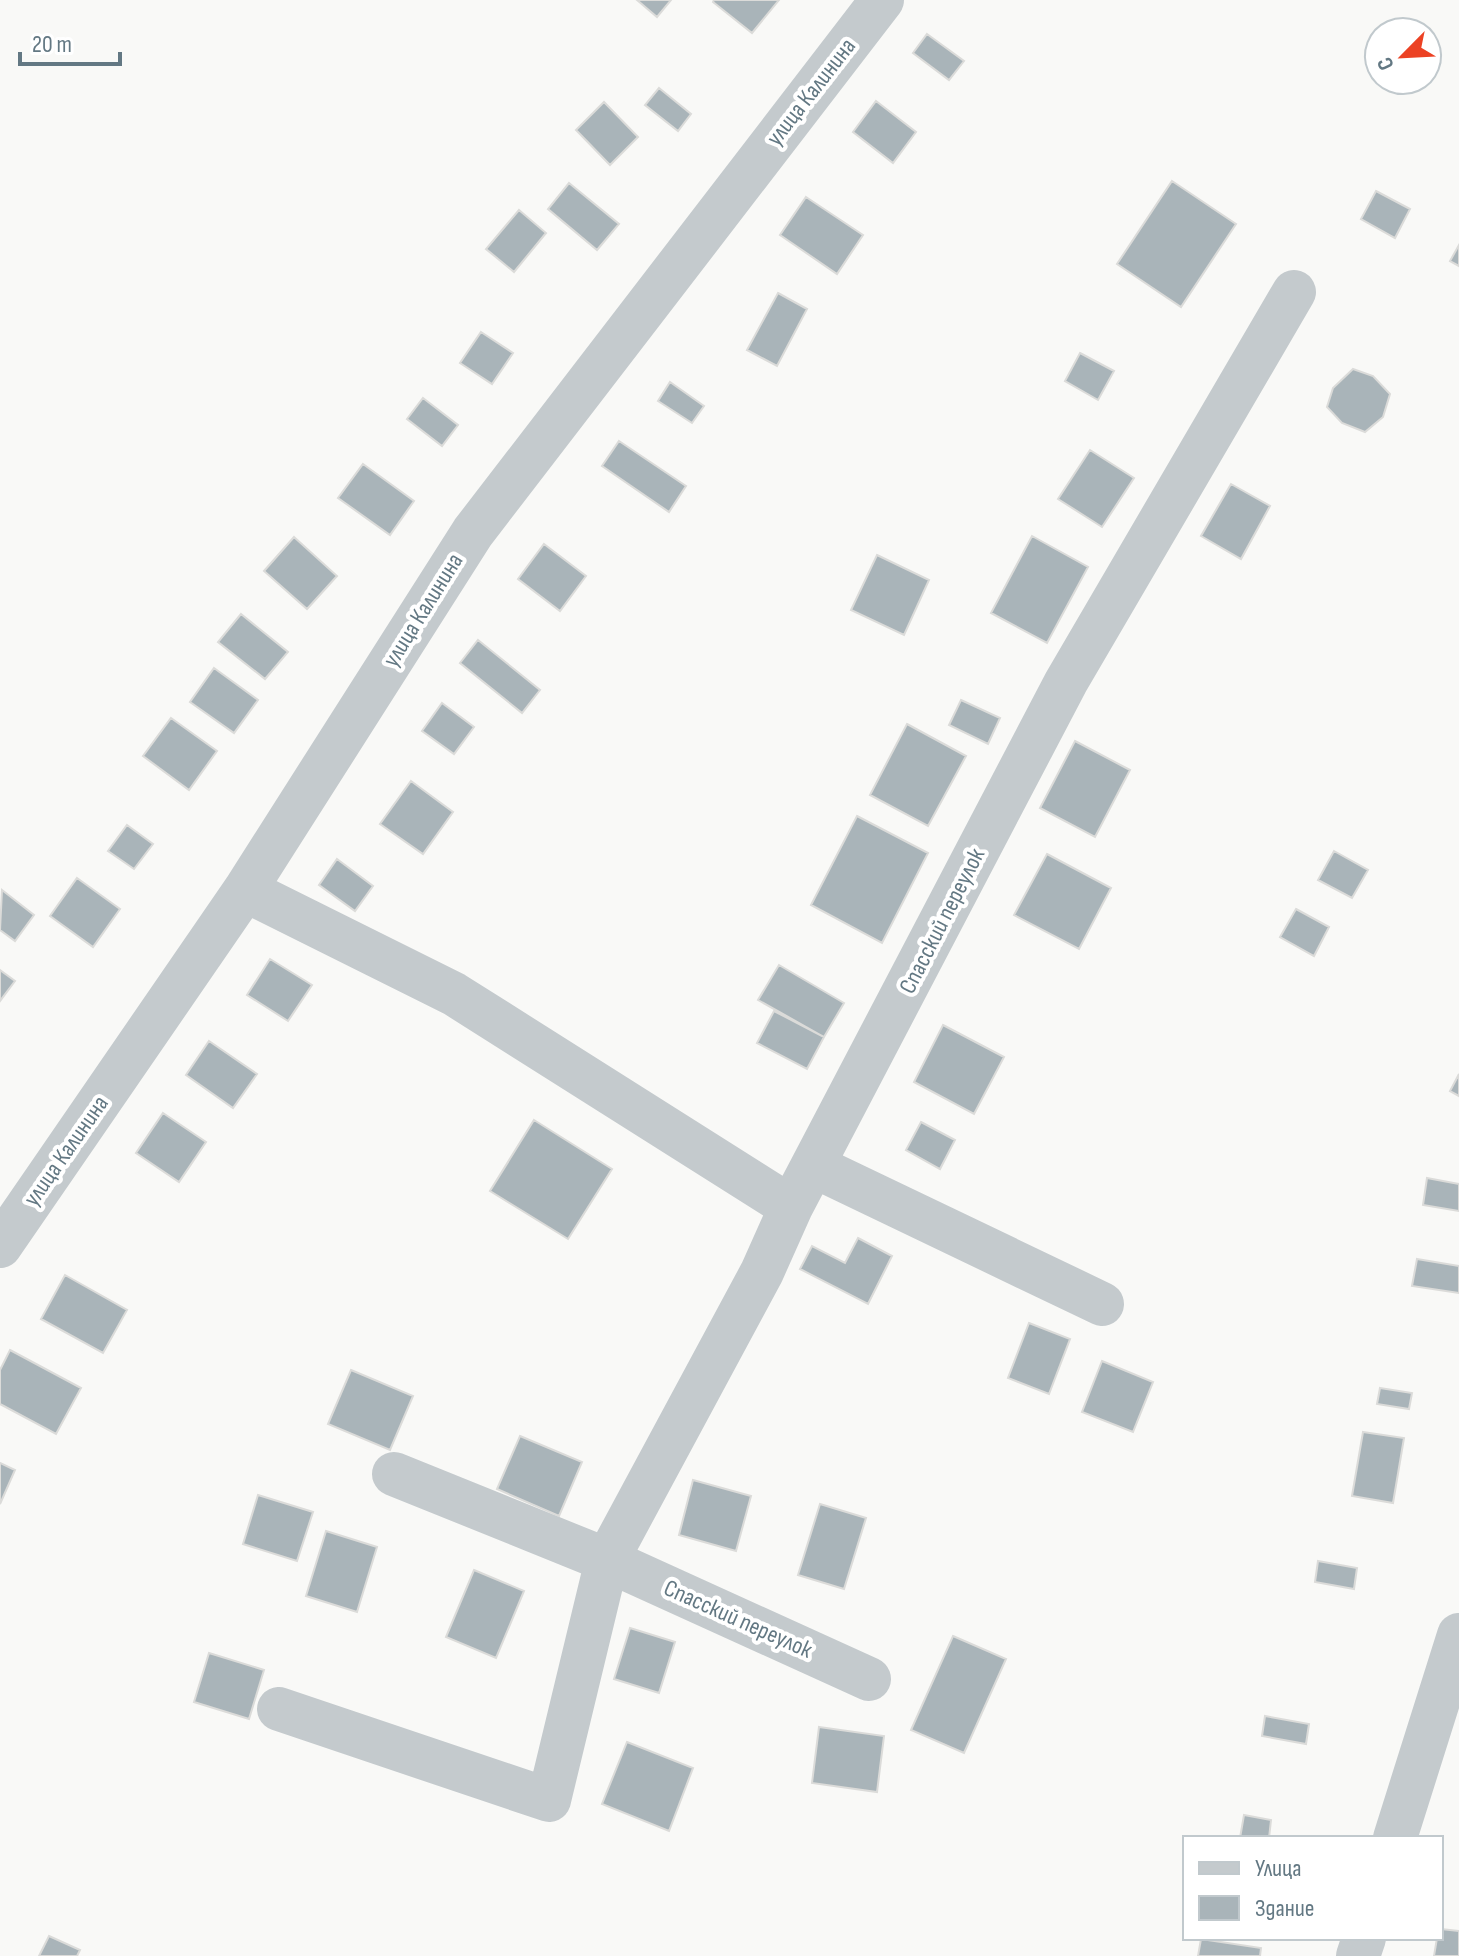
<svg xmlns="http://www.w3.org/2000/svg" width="1459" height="1956" font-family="'Sofia Sans Condensed',sans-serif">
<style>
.building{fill:#a9b4b9;stroke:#dbdbd9;stroke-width:2}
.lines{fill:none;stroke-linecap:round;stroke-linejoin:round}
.minor{stroke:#c4cacd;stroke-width:44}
.labels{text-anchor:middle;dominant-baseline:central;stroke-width:8;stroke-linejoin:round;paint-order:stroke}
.street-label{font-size:24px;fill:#637883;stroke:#fff}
</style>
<rect width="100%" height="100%" fill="#f9f9f7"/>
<path class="building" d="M637 0H671L657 17Z
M714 0H779L752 33 713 2Z
M927 34 964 61 949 80 913 53Z
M659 88 691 114 678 131 645 105Z
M876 101 916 132 893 163 853 132Z
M604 102 638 137 610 165 576 130Z
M1172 181 1236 224 1181 307 1117 264Z
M569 183 619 224 597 250 548 209Z
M1376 191 1410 209 1395 238 1361 219Z
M806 197 863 235 837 274 780 235Z
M519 210 546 233 514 272 486 249Z
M1459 245V266L1450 261Z
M778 293 807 309 777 366 747 350Z
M481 332 513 353 492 384 460 363Z
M1080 353 1114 371 1098 400 1065 381Z
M1353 369 1373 376 1390 394 1383 417 1365 432 1342 423 1327 407 1333 388Z
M670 382 704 406 692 423 658 401Z
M423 398 458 425 442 446 407 419Z
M619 441 686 486 669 512 602 466Z
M1090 450 1134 478 1102 527 1058 499Z
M363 464 414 501 390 535 338 498Z
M1231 484 1270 506 1241 559 1201 536Z
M1032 536 1088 567 1047 643 991 613Z
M294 537 337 576 307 609 264 571Z
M544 544 586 576 560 611 518 579Z
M877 555 929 580 904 635 851 610Z
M241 614 288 652 265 679 218 642Z
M478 640 540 690 522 713 460 663Z
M214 668 258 700 234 733 190 702Z
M961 700 1000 718 988 744 949 725Z
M442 703 474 727 454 754 422 731Z
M171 718 217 751 189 790 143 756Z
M907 724 966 756 928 826 870 795Z
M1075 741 1130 770 1095 837 1040 808Z
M411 781 453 812 423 854 380 824Z
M857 816 928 853 882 943 811 905Z
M127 825 153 844 134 869 108 851Z
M1334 851 1368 870 1352 898 1318 880Z
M1047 854 1111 888 1079 949 1014 915Z
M337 859 373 886 355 911 319 885Z
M77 878 120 909 93 947 50 916Z
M2 890 34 915 15 941 0 930Z
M1296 909 1329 927 1314 956 1280 937Z
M270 959 312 985 288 1021 247 995Z
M779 965 844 1003 824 1037 758 1000Z
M0 970 15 981 0 1001Z
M774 1011 824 1037 807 1069 757 1043Z
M943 1025 1004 1057 974 1114 914 1082Z
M209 1041 257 1074 233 1108 186 1075Z
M1459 1074V1096L1450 1091Z
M163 1113 206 1142 179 1182 136 1153Z
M534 1120 612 1169 568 1239 490 1191Z
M921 1122 955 1140 940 1169 906 1150Z
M1427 1178 1459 1184V1211L1423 1205Z
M858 1238 892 1256 868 1304 800 1269 812 1246 845 1263Z
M1417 1259 1459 1266V1293L1412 1286Z
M65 1275 127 1310 103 1353 41 1319Z
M1029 1323 1070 1339 1049 1394 1008 1378Z
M10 1350 81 1388 56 1434 0 1404V1370Z
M1102 1361 1153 1382 1133 1432 1082 1412Z
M351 1370 413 1396 390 1450 328 1424Z
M1380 1388 1412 1393 1409 1409 1377 1404Z
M1363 1432 1404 1438 1393 1503 1352 1496Z
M520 1436 582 1462 559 1516 497 1489Z
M0 1463 15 1470 0 1504Z
M693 1480 751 1496 736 1551 679 1535Z
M258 1495 313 1512 297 1561 243 1544Z
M820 1504 866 1518 844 1589 798 1575Z
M326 1531 377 1547 357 1612 306 1596Z
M1318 1561 1357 1568 1354 1589 1315 1582Z
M474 1570 524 1591 496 1658 446 1637Z
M630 1628 675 1642 659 1693 614 1679Z
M953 1636 1006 1659 964 1753 911 1730Z
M209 1653 264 1670 249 1719 194 1702Z
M1265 1716 1309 1724 1306 1744 1262 1736Z
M819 1727 884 1736 877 1792 812 1783Z
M627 1742 693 1768 669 1831 602 1804Z
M1244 1815 1271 1820 1269 1838H1240Z
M1441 1929 1459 1931V1956H1434L1437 1938H1441Z
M49 1936 80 1950 77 1956H39Z
M1201 1939 1261 1948 1260 1956H1198Z"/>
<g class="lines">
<path class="minor" d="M245 890 454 994 791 1207
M814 1166 1102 1304
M0 1246 245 890 473 532 882 0
M394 1474 607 1560 869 1679
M279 1709 549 1800 607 1560 762 1272 791 1207 1066 682 1294 292
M1395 1838 1459 1635
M1358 1956 1364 1938"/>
</g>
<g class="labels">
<g class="street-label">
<text transform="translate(811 92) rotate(-52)">улица Калинина</text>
<text transform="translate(423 610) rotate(-58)">улица Калинина</text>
<text transform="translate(942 921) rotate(-63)">Спасский переулок</text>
<text transform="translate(66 1151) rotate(-55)">улица Калинина</text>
<text transform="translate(738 1619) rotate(24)">Спасский переулок</text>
</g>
</g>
<rect x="1183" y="1836" width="260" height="104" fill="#ffffff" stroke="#c1c9cd" stroke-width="2"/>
<rect x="1199" y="1862" width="40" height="12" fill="#c4cacd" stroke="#c1c9cd" stroke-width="2"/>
<text x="1255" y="1876" font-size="24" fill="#637883">Улица</text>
<rect x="1199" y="1896" width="40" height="24" fill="#a9b4b9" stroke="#c1c9cd" stroke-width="2"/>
<text x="1255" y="1916" font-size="24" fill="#637883">Здание</text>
<g transform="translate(1403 56) rotate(246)"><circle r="38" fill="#ffffff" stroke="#c1c9cd" stroke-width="2"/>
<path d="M0-6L14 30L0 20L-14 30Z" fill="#ec4224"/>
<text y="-12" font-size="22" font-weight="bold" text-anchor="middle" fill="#637883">С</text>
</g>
<path d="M20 52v12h100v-12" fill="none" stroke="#637883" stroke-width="4"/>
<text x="32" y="52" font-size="24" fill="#637883" stroke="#ffffff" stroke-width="6" paint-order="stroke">20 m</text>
</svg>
